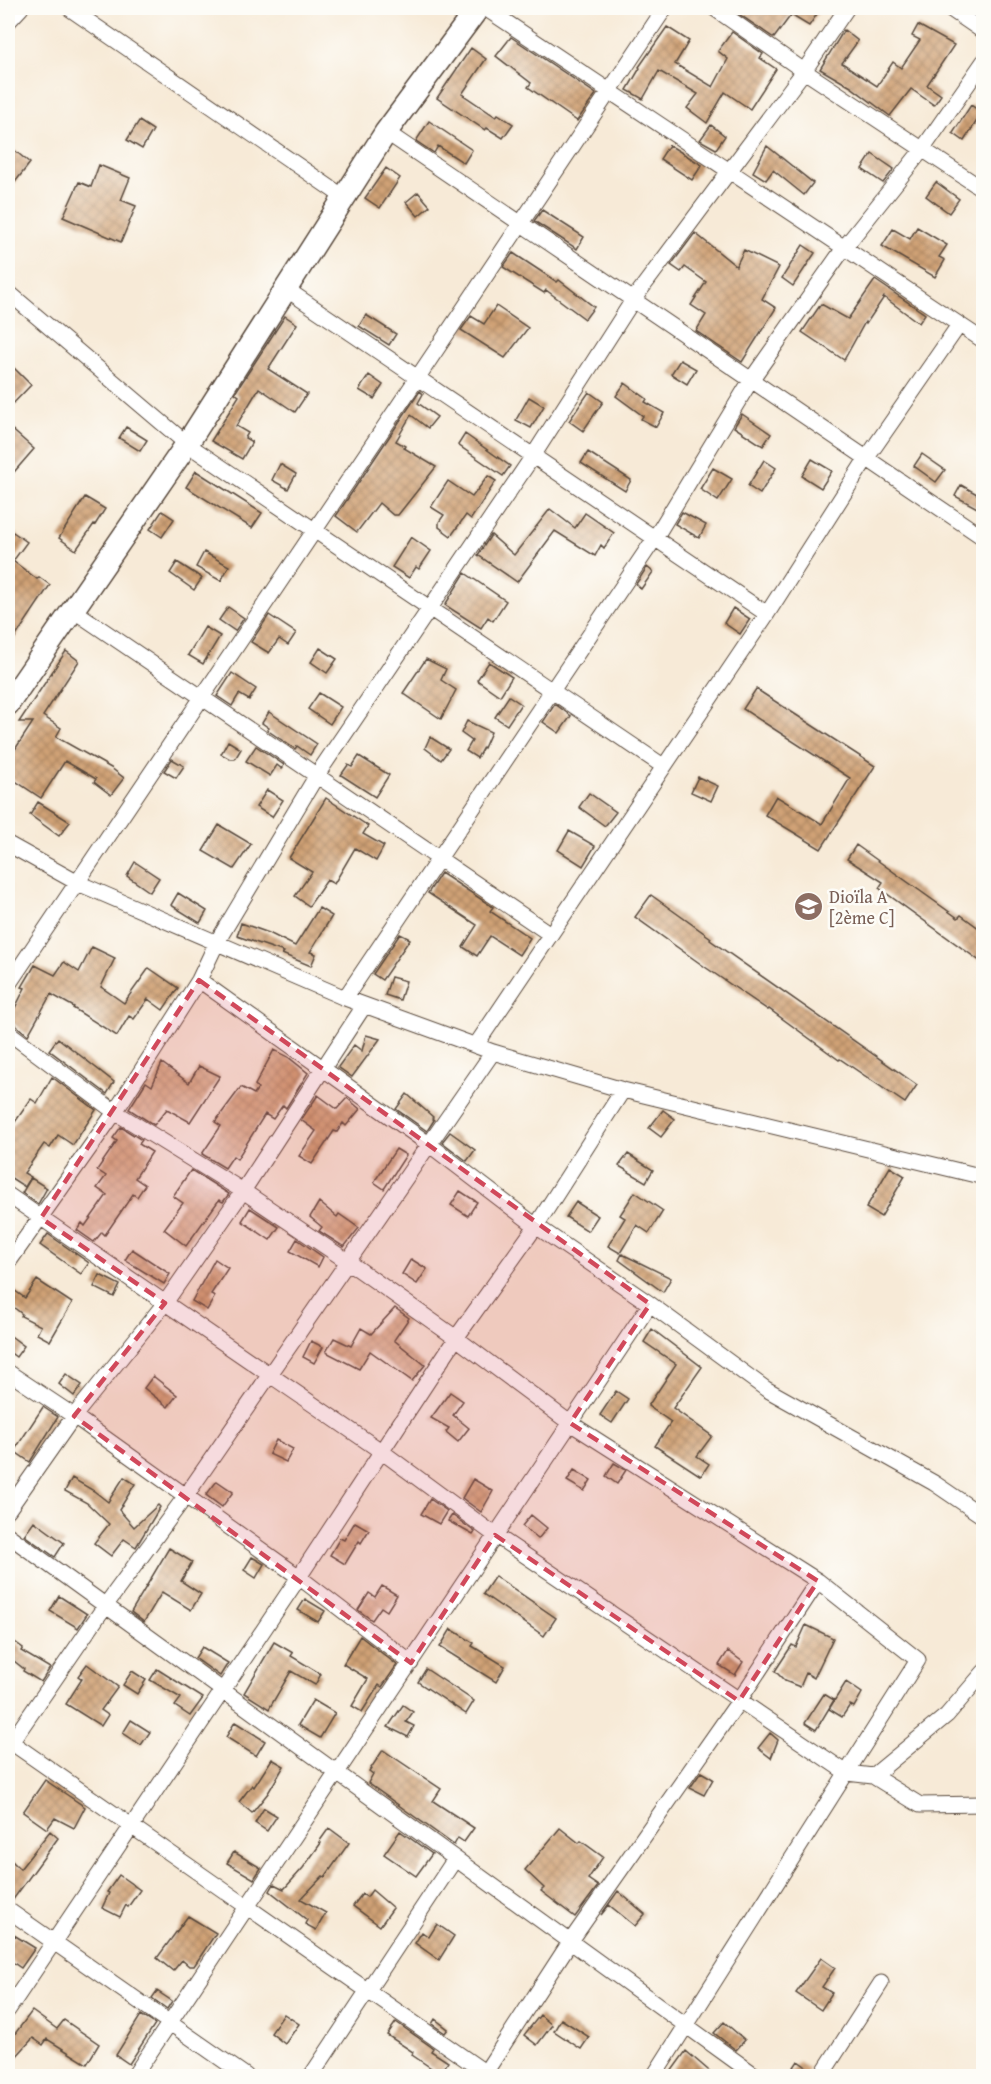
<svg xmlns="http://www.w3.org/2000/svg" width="991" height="2084" font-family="'Gentium Book Plus',serif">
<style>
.building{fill:url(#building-cross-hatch)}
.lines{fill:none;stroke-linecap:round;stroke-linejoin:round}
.street-casing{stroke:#57473a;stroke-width:17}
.primary-casing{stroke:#57473a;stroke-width:25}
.street{stroke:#fff;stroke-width:15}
.primary{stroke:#fff;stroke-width:22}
.marked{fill:#d1495b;fill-opacity:0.2;stroke:#d1495b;stroke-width:4.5;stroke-dasharray:12 8;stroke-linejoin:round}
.labels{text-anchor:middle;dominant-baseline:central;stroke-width:5;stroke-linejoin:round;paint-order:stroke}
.education-label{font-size:18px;fill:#785e54;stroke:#fdfcf7;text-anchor:start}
</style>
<defs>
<pattern id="building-cross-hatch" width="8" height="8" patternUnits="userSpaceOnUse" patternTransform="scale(1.5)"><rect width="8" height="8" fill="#d0a276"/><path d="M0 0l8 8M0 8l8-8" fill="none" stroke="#aa8460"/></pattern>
</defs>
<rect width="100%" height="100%" fill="#fdfcf7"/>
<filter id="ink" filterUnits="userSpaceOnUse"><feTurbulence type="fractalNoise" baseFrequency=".0167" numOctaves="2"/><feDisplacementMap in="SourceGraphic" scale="12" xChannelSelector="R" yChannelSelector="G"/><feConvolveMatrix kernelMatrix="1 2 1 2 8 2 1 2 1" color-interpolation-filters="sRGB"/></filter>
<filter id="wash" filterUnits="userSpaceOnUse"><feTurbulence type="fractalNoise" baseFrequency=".008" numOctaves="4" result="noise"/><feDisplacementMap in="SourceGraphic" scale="24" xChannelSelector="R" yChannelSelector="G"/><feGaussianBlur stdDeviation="1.35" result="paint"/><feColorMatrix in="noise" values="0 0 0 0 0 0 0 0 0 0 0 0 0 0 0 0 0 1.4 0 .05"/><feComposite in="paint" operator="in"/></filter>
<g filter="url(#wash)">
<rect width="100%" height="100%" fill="#f7ead7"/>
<g id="blocks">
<path class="building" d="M730 8H821L809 26 791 15 774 38Z
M918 25 954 45 927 85 941 95 934 105 911 89 890 116 851 87 820 69 844 30 858 41 842 63 877 86 893 62 901 68 920 40 912 36Z
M667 27 689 41 675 64 713 87 728 59 718 51 732 32 763 54 760 58 776 69 750 109 725 92 707 123 687 108 698 94 659 71 643 99 627 90 640 68 639 67Z
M511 37 596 94 577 121 528 87 531 83 496 56Z
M471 48 486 59 462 94 496 117 498 114 513 124 503 138 487 128 485 130 437 98Z
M971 105 982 113 964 141 953 133Z
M139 121 153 130 142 149 127 140Z
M429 121 472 150 464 163 438 146 434 153 416 141Z
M711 125 725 136 716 149 700 140Z
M8 145 30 163 8 191Z
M669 145 702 165 692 180 660 159Z
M767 146 813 183 804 195 773 170 766 180 753 172Z
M872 154 894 169 883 183 862 169Z
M99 165 130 178 121 200 136 206 121 242 63 217 79 182 91 187Z
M386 168 400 178 380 208 365 198Z
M936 182 959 199 949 213 926 196Z
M418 192 430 206 418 216 406 202Z
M542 210 584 237 577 249 534 221Z
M917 227 947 245 939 257 945 260 935 277 882 246 893 229 910 239Z
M695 233 736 266 744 250 779 267 762 299 776 308 742 362 696 331 706 315 691 305 706 282 685 267 681 272 671 265Z
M803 245 815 253 793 286 782 278Z
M513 253 557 282 559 280 594 307 585 319 546 290 544 293 503 267Z
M875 280 925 314 919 323 884 297 866 324 865 322 844 360 802 332 821 304 848 319Z
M496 306 528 328 505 358 461 330 471 316 484 324Z
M366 315 396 334 389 345 359 326Z
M285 316 297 324 268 369 307 394 295 412 259 388 236 426 248 433 245 438 252 442 242 459 211 441 239 396 235 393Z
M680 360 696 369 687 384 671 374Z
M8 362 31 385 8 409Z
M369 375 383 385 374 399 359 390Z
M625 383 647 399 645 402 664 413 656 427 641 419 643 416 616 396Z
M420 391 423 394 418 403 437 417 428 428 411 415 396 441 405 446 404 448 436 467 398 515H393L379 503 357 532 336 516Z
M589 392 603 402 583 431 569 421Z
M529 397 544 406 531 428 516 420Z
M742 414 771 434 763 446 734 427Z
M8 426 34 449 8 479Z
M126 427 147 440 140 451 119 438Z
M465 434 510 466 503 476 458 445Z
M588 452 631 480 625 491 581 463Z
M922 454 945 470 936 482 914 466Z
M812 459 832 471 821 488 802 476Z
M764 460 776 468 760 494 748 486Z
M280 464 296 474 288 489 272 480Z
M713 468 732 479 718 501 700 489Z
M196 471 262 513 252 528 186 487Z
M488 476 496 481 471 519 466 515 451 536 439 527V522L444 515 431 507 448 481 472 497Z
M961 485 984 498 979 509 955 496Z
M85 497 105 509 95 525 94 524 76 550 59 538Z
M550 509 575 528 585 513 614 533 604 548 601 545 595 556 555 531 517 582 478 555 491 535 514 555Z
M162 511 174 519 162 537 150 529Z
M682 512 706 525 699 538 675 524Z
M13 532 27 542 13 561 37 579 39 577 50 585 8 648V541Z
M411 537 431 551 419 569 416 567 409 578 392 567Z
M204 552 229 566 221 581 196 567Z
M177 562 202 578 194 590 170 573Z
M647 567 653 572 641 589 636 584Z
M465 573 506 601 493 621 488 617 481 628 445 605Z
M228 607 244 618 235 631 219 620Z
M733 608 750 619 740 634 724 623Z
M269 615 296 633 288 645 279 639 269 653 251 642Z
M205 627 220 636 203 664 188 655Z
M320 648 337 659 327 673 311 662Z
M66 651 79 661 43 716 61 728 56 737 111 768 124 778 111 795 94 782 96 779 65 761 41 798 8 776V760L33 722H19Z
M426 659 446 669 441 680 456 690 441 719 403 693Z
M489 662 512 677 500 696 477 680Z
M232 673 256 689 249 700 239 694 232 706 217 696Z
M756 689 875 766 821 849 765 815 776 796 822 824 850 778 743 709Z
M319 693 341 707 330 724 308 709Z
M509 696 521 704 507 725 495 717Z
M555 704 571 716 559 733 543 722Z
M269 712 317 744 310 755 297 746 295 749 267 730 269 728 262 723Z
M467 721 491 732 484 748 483 747 477 758 466 751 472 741 461 733Z
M430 737 449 749 441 760 425 748Z
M228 741 241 749 235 759H230L221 754Z
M256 746 284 765 282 769 277 765 270 776 246 761Z
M359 756 389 775 375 797 341 775 348 765 352 767Z
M172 759 184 766 176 778 164 771Z
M698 777 718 786 711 801 691 792Z
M267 790 283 800 272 817 256 807Z
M589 793 616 812 605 826 579 807Z
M326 798 368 826 363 834 384 846 376 861 355 848 334 884 327 880 309 906 295 896 312 872 289 858Z
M38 802 70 822 59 836 30 815Z
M219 825 251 844 234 869 203 851Z
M569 831 595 846 583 866 558 850Z
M856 845 958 918 961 915 984 932V964L879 888 883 882 847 859Z
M135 862 159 878 150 892 127 876Z
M441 873 493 907 490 911 530 938 519 955 490 936 477 956 463 947 477 925 428 893Z
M178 893 207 911 200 923 171 905Z
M651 895 711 938 710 940 917 1085 905 1103 840 1059 839 1060 769 1009 768 1010 705 967 635 917Z
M319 908 332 916 310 952 316 954 311 966 282 954 284 952 237 936 241 923 269 933 295 946Z
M400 934 410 939 382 980 373 974Z
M92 947 115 958 101 987 124 1003 149 968 178 988 163 1010 148 999 134 1019 129 1016 117 1036 73 1008 74 1007 51 994 28 1035 14 1024 8 1022 25 988 22 987 35 965 55 975 64 962 79 972Z
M391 977 406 981 400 1000 385 995Z
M366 1035 380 1039 352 1077 338 1067 354 1045 362 1051Z
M58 1038 114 1082 107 1094 49 1050Z
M274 1050 288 1057 308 1073 286 1108 283 1105 273 1119 265 1114 237 1159 233 1156 225 1168 202 1154 221 1126 215 1122 241 1087 254 1094 258 1088 255 1085Z
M162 1063 189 1083 199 1066 220 1076 190 1122 167 1109 154 1125 129 1109 146 1082 152 1086Z
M52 1077 96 1110 73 1145 58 1135 50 1148 44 1144 24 1173 31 1177 25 1187 8 1176V1132L31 1099 37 1103Z
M407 1094 433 1117 432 1118 434 1120 427 1131 396 1109Z
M318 1095 337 1109 347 1098 360 1109 346 1126 343 1123 337 1132 334 1131 312 1164 299 1156 316 1131 301 1120Z
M663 1110 675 1119 661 1137 649 1128Z
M121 1127 142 1140 139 1144 152 1152 135 1178 145 1185 137 1197 133 1194 105 1235 102 1232 94 1242 77 1230 82 1223 85 1226 107 1195 97 1188 106 1176 97 1170 117 1141 113 1138Z
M450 1132 475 1150 467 1161 442 1142Z
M396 1149 406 1155 384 1189 374 1182Z
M628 1154 653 1170 646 1182 619 1166Z
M890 1167 905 1176 881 1217 866 1208Z
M191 1170 229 1194 223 1202 219 1200 186 1246 164 1229 183 1203 173 1196Z
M31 1178 47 1188 38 1204 22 1193Z
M460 1191 477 1202 468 1216 451 1205Z
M635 1192 663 1211 649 1233 637 1225 620 1253 608 1246 625 1218 620 1215Z
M319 1202 337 1217 339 1214 359 1228 344 1247 319 1231 322 1227 310 1217Z
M576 1202 598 1216 588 1231 566 1217Z
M250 1208 279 1227 270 1240 242 1221Z
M48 1234 89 1263 81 1274 40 1245Z
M297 1239 323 1257 318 1267 290 1251Z
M132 1249 170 1274 164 1284 125 1260Z
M622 1254 671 1278 663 1292 619 1260Z
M215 1259 228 1268 211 1294 215 1296 207 1310 192 1301Z
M411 1259 427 1269 417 1284 402 1274Z
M100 1275 120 1285 114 1297 94 1287Z
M37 1280 72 1303 50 1341 37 1334 41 1326 21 1316 22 1314 8 1303V1286L25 1298Z
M395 1308 409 1318 394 1340 425 1365 412 1381 370 1351 359 1369 326 1352 334 1338 351 1346 361 1328 371 1334Z
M652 1329 702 1367 673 1408 712 1436 697 1456 709 1464 701 1476 655 1446 671 1422 648 1406 676 1364 644 1342Z
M8 1334 24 1346 16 1357 8 1351Z
M311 1341 323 1347 314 1363 303 1357Z
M66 1374 82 1385 74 1396 59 1384Z
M153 1376 177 1395 168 1407 144 1388Z
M616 1391 628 1399 612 1423 600 1415Z
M450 1392 463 1401 453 1415 469 1428 458 1442 446 1432 449 1428 431 1418Z
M43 1407 58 1417 30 1462 14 1451Z
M276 1440 293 1449 286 1462 269 1454Z
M614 1463 626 1470 617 1484 606 1476Z
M574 1470 591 1480 584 1491 567 1481Z
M124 1477 135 1484 119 1510 134 1527 158 1505 160 1507 136 1547 124 1539 111 1556 94 1543 109 1524 87 1503 65 1491 72 1478 94 1491 108 1502Z
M473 1479 493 1491 481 1512 462 1498Z
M217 1481 233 1492 222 1507 206 1495Z
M430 1499 447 1511 439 1524 421 1514Z
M452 1515 475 1532 473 1535 448 1521Z
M531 1515 547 1528 538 1539 522 1526Z
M34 1521 64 1543 55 1557 24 1535Z
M355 1522 369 1530 361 1543 359 1541 345 1564 330 1555 340 1538 344 1540Z
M169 1548 192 1562 181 1581 201 1594 191 1610 162 1592 144 1622 131 1612Z
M252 1557 264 1564 256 1578 244 1570Z
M495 1576 556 1618 544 1636 483 1594Z
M382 1586 397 1595 387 1611 381 1607 372 1620 358 1610 369 1593 375 1597Z
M59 1596 87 1614 78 1628 50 1611Z
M305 1599 325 1611 318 1622 298 1610Z
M806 1625 833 1638 814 1678 806 1673 800 1687 785 1681 775 1671 792 1645 796 1647Z
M451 1629 474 1643 472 1646 505 1666 496 1682 440 1647Z
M360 1636 397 1665 382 1687 379 1685 362 1712 352 1706 368 1679 343 1664Z
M8 1637 23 1648 21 1651 50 1668 41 1682 23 1671 24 1669 14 1661 8 1670Z
M274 1642 293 1653 291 1656 321 1674 315 1685 291 1671 269 1709 244 1693Z
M202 1647 228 1663 220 1676 195 1658Z
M728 1651 743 1662 735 1675 719 1665Z
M87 1664 118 1687 101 1710 108 1715 101 1726 66 1704 82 1679 78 1676Z
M157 1669 203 1698 190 1716 175 1706 181 1698 150 1680Z
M426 1669 474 1701 466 1714 418 1682Z
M132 1671 146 1680 137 1694 123 1685Z
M846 1682 862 1693 854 1707 850 1705 842 1717 829 1709Z
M824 1694 834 1700 816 1730 805 1723Z
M313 1700 335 1713 320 1738 298 1725Z
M403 1705 413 1712 406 1722 414 1726 408 1737 388 1727Z
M131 1720 150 1732 141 1745 123 1733Z
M235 1722 265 1741 256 1756 226 1737Z
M770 1733 778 1740 771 1758 758 1748Z
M383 1750 441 1789 433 1801 474 1828 464 1842 458 1838 454 1845 368 1783 373 1774 369 1771Z
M272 1759 284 1766 268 1793 252 1813 239 1802 252 1785 254 1787Z
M701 1772 713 1779 704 1795 690 1788Z
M45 1780 85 1807 74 1828 55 1818 47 1829 23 1812Z
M264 1808 277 1816 267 1831 255 1823Z
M329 1828 349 1843 325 1877 323 1876 301 1899 326 1913 316 1930 305 1924 307 1920 270 1891 274 1884 284 1889 303 1868 321 1843 319 1842Z
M560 1828 579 1843 581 1841 603 1857 588 1879 598 1886 575 1917 541 1891 544 1888 525 1870Z
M50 1831 58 1838 12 1901 8 1900V1857L20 1869Z
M400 1831 432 1854 416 1876 384 1854Z
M234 1852 261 1868 254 1879 227 1863Z
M119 1875 140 1890 128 1907 126 1905 120 1917 102 1908 109 1893 107 1892Z
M372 1890 393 1908 380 1926 353 1906 362 1894 367 1897Z
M618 1891 645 1914 635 1926 609 1905 601 1915Z
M188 1916 216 1933 194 1966H189L182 1960 173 1971 157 1958Z
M437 1924 454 1936 439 1960 415 1943 422 1932 429 1937Z
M14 1935 35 1948 21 1968 8 1959V1946Z
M821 1958 835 1968 822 1987 832 1993 821 2010 796 1993Z
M157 1991 172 2001 167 2009 152 1998Z
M32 2011 57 2029 64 2020 99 2044 87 2064 47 2039 43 2045 33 2038 15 2058 8 2051V2043Z
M284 2014 299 2024 285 2044 271 2033Z
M141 2015 155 2024 129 2064 116 2055Z
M540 2015 552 2025 537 2045 524 2035Z
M435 2019 448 2029 445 2033 432 2024Z
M561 2019 589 2037 581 2049 554 2031Z
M396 2022 433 2048 431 2051 448 2062 440 2074 412 2055 413 2052 387 2035Z
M724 2022 745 2040 736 2050 714 2033Z
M686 2051 715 2076H668Z
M798 2061 809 2069 804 2076H788Z"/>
</g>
</g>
<g filter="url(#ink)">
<use href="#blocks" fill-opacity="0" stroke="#57473a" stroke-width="1.5"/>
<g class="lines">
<defs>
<path id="street" d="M69 8 345 198
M485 8 984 341
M714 8 804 71 984 190
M949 8 984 32
M8 22 21 8
M386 132 984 538
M286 289 767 614
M8 292 187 444 663 766
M73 610 550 934
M8 844 78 883 345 998 493 1052 623 1090 984 1177
M199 980 430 1145 536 1226 650 1304 766 1389 934 1483 984 1517
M8 985 418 377 665 8
M345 998 655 538 751 380 844 248 922 150 984 61
M8 1032 115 1112 243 1191 347 1261 456 1338 570 1423 818 1581 918 1660 654 2076
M476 1045 767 614 866 459 959 325
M8 1195 381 1451 495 1535 847 1773 873 1776 920 1805 984 1804
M8 1263 115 1112 199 980 217 942 317 775 533 456 633 300 804 71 847 8
M8 1372 74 1416 299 1577 411 1663
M8 1510 74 1416 165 1303 243 1191 364 1006
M8 1535 756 2076
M8 1740 490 2076
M8 1747 105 1606 185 1497 493 1052
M873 1776 947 1715 984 1672
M8 1910 246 2076
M8 2010 299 1577 456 1338 536 1226 623 1090
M134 2076 650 1304
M311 2076 455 1859
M483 2076 570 1942 739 1701 818 1581
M821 2076 881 1983"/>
<path id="primary" d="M8 704 187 444 386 132 478 8"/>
</defs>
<use href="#street" class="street-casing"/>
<use href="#primary" class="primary-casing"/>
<use href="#street" class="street"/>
<use href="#primary" class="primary"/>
</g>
</g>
<path class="marked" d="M199 980 650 1304 570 1423 818 1581 739 1701 495 1535 411 1663 74 1416 165 1303 41 1218Z"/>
<defs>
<symbol id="school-disc" viewBox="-11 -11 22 22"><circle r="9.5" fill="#8d6e63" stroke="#fdfcf7"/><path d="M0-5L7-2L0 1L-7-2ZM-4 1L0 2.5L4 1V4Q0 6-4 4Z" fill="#fff"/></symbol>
</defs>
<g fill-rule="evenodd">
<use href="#school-disc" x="792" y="890" width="33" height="33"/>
</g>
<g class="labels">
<g class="education-label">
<text x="829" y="896">Dioïla A<tspan x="829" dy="21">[2ème C]</tspan></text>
</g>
</g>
<rect width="991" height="2084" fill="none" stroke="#fdfcf7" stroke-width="30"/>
</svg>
